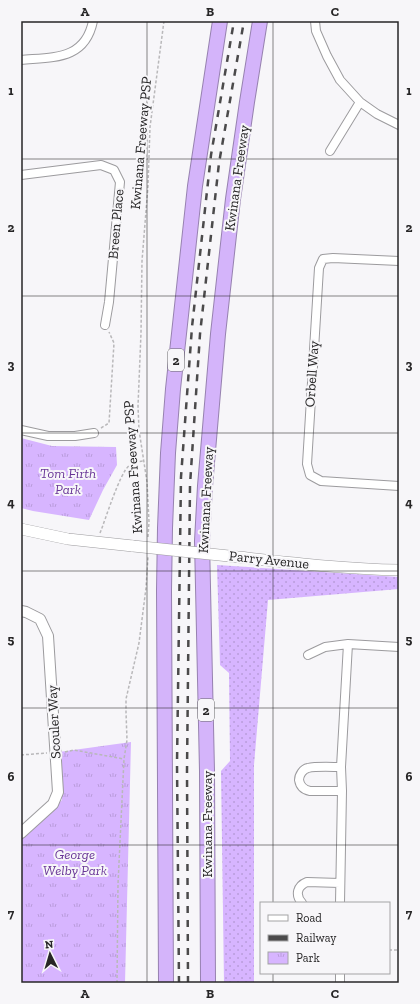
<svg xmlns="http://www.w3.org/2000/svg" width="420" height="1004" font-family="'Zilla Slab',serif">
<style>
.grass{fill:url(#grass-dots)}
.park{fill:url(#park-tufts)}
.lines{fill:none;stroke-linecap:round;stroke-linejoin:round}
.minor-casing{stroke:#9c9b9e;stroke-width:10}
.tertiary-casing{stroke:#9c9b9e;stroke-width:12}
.secondary-casing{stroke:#9c9b9e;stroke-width:12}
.motorway-casing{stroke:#9782b0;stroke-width:16}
.path{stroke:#b9b8ba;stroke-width:1.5;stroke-dasharray:3 2;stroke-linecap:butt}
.minor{stroke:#fff;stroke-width:8}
.tertiary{stroke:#fff;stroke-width:10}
.secondary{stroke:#fff;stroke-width:11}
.motorway{stroke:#d4b4fa;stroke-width:14}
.rail{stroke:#4b4a4b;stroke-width:2.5;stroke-dasharray:7 7;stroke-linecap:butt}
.secondary-bridge-casing{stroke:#9c9b9e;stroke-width:12;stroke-linecap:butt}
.secondary-bridge{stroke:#fff;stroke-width:11}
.grid{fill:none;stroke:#272627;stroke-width:1;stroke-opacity:0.55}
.labels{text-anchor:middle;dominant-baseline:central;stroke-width:4;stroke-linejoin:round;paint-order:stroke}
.shield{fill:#f7f6f9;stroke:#656466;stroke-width:1}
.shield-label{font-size:13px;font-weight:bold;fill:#272627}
.street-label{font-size:14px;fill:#272627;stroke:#f7f6f9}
.park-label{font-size:14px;font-style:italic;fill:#693697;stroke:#f7f6f9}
.neatline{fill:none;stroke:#272627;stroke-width:1.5}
.grid-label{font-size:13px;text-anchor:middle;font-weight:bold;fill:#272627}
</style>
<defs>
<pattern id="grass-dots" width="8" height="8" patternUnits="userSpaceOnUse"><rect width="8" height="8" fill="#d7b5ff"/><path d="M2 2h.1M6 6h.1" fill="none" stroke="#b99cdb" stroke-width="1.8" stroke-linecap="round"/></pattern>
<pattern id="park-tufts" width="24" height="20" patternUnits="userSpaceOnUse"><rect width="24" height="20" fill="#d7b5ff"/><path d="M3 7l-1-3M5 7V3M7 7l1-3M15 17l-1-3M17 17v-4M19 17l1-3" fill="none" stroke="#b99cdb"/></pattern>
</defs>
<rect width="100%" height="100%" fill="#f7f6f9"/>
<path class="grass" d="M217 565 399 577V589L268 600 254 765V983H224L221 771 230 761 229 673 220 665Z"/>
<path class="park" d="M21 438 52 446 116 447 117 465 103 490 89 520 33 511 21 508Z
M131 742 125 983H21V838L62 800 59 752Z"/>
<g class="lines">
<defs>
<path id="minor" d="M315 21 316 31 327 56 340 80 360 102 377 114 399 125
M21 60C54 57 85 60 93 21
M330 151 360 102
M21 175 101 165 114 170 120 182 109 302 105 325
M399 261 333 258 323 259 319 268 307 464 310 475 321 481 399 486
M21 430 48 436H75L94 433
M308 655 325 647 348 644 399 647
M341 767C332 767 316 766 308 768 303 769 299 775 299 780 300 786 304 790 310 791H342
M302 903C295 895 297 886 307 882L340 883
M340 903 342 791 341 767 348 644
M340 973V983"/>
<path id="tertiary" d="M21 611 26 612 40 619 48 636 58 792 53 804 21 833"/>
<path id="secondary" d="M21 529 68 539 133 546
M229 556C285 562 342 569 399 570"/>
<path id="motorway" d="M166 983 164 590 165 528 168 453 173 389 195 186 220 21
M208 983 207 771 202 541 205 486 218 334 233 199 247 102 260 21"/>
</defs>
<use href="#minor" class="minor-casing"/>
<use href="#tertiary" class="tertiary-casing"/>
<use href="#secondary" class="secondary-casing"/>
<use href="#motorway" class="motorway-casing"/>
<path class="path" d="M101 428 109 423 114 343 109 332
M100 533C105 521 120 472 129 466 133 463 139 461 144 461
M148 537 149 522 147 482 139 430 138 406 141 333 142 261 148 186 150 127 164 21
M65 752 74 750 124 759
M21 755 47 753
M389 950H399
M117 983 118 884 124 759 127 740 126 712V699L139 643 146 588 148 557"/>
<use href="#minor" class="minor"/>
<use href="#tertiary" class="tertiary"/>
<use href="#secondary" class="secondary"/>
<use href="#motorway" class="motorway"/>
<path class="rail" d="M179 983 177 764 181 477 192 327 211 155 234 21
M188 983 187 771 190 485 200 334 219 163 244 21"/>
<defs>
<path id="secondary-bridge" d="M133 546 229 556"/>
</defs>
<use href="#secondary-bridge" class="secondary-bridge-casing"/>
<use href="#secondary-bridge" class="secondary-bridge"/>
</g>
<path class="grid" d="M147 21V983M273 21V903M21 159H399M21 296H399M21 433H399M21 571H399M21 708H399M21 845H399M273 973V983"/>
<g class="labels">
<g class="shield">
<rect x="168" y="349" width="16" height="22" rx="3"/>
<rect x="198" y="699" width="16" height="22" rx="3"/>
</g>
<g class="shield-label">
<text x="176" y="360">2</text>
<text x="206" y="710">2</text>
</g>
<g class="street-label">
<text transform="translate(141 143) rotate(-85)">Kwinana Freeway PSP</text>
<text transform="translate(237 178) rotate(-82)">Kwinana Freeway</text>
<text transform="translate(116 224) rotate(-85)">Breen Place</text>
<text transform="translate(312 374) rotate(-86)">Orbell Way</text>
<text transform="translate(133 467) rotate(-94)">Kwinana Freeway PSP</text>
<text transform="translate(206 500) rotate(-87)">Kwinana Freeway</text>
<text transform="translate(269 560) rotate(6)">Parry Avenue</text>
<text transform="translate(54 722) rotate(-93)">Scouler Way</text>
<text transform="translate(207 824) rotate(-90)">Kwinana Freeway</text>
</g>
<g class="park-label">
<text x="68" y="473">Tom Firth<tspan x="68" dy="16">Park</tspan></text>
<text x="75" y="854">George<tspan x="75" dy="16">Welby Park</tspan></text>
</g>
</g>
<rect width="420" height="1004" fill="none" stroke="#f7f6f9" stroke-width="44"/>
<rect x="260" y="902" width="130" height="72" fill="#f7f6f9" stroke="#a4a3a5"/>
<rect x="268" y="915" width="20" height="6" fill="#ffffff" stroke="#a4a3a5"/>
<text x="296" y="922" font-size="12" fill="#272627">Road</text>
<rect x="268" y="935" width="20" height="6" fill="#4b4a4b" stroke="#a4a3a5"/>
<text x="296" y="942" font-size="12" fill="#272627">Railway</text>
<rect x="268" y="952" width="20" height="12" fill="url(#park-tufts)" stroke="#a4a3a5"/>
<text x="296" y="962" font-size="12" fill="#272627">Park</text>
<g transform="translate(50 954) rotate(355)" stroke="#f7f6f9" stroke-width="3" paint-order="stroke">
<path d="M0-3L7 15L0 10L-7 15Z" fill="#272627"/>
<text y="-6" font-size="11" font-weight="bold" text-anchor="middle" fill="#272627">N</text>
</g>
<rect x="22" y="22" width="376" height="960" class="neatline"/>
<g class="grid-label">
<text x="85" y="16">A</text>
<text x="210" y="16">B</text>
<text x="335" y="16">C</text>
<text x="11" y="95">1</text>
<text x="409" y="95">1</text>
<text x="11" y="232">2</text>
<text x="409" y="232">2</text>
<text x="11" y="369">3</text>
<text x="409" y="369">3</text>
<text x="11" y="507">4</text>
<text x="409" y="507">4</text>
<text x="11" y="644">5</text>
<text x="409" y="644">5</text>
<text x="11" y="781">6</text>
<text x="409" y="781">6</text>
<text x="11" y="918">7</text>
<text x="409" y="918">7</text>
<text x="85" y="998">A</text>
<text x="210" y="998">B</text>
<text x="335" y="998">C</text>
</g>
</svg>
